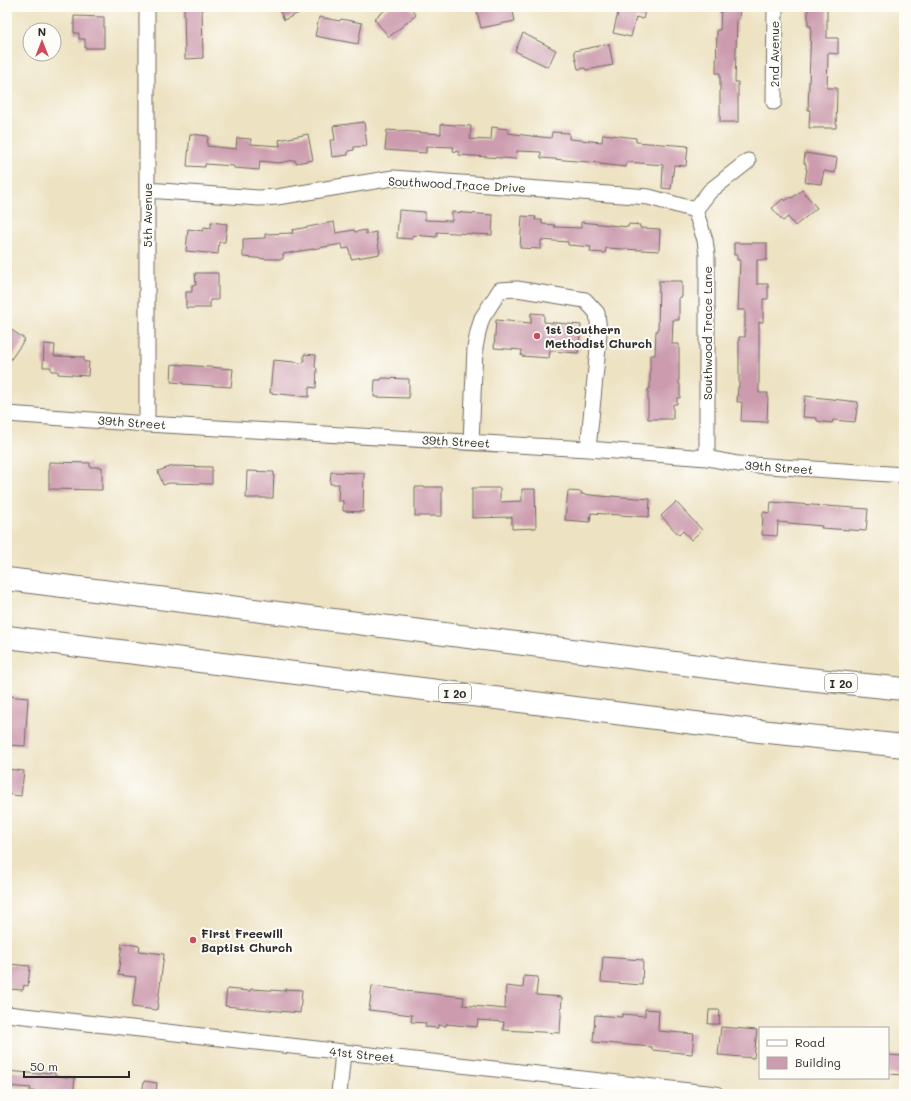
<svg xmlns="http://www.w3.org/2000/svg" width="911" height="1101" font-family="Mali,sans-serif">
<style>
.building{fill:#cc9bae}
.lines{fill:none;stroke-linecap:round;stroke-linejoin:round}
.minor-casing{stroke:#6f6b60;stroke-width:17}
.highway-casing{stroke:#6f6b60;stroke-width:24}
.minor{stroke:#fff;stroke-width:15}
.highway{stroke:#fff;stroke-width:22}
.poi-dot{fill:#d1495b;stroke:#fdfcf7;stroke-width:1.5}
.labels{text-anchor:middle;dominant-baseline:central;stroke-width:4;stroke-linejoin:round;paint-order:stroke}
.shield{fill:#fdfcf7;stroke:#6a6a68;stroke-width:1}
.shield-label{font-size:11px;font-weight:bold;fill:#2b2b2b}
.street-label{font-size:12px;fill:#2b2b2b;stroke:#fdfcf7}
.poi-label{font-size:12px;font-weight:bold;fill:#2b2b2b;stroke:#fdfcf7;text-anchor:start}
</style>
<rect width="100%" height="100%" fill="#fdfcf7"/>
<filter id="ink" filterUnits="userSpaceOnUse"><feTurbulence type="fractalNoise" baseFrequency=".025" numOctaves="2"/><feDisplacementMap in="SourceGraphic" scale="8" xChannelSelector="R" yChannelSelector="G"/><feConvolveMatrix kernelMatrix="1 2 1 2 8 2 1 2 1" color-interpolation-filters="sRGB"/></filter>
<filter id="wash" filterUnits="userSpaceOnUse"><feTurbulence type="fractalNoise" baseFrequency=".012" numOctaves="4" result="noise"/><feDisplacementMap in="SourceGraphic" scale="16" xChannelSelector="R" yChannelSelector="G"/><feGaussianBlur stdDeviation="0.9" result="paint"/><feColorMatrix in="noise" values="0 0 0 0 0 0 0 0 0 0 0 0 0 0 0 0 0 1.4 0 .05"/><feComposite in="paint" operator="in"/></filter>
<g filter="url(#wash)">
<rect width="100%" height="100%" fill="#ede2c2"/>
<g id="blocks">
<path class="building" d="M184 7H202L203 58 185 59Z
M278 7H311L284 20Z
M389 7H410L416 15 389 37 374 19Z
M476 7H512L515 21 481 28Z
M612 7H646L643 19 636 17 631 37 613 33 618 13 612 11Z
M721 7H740L739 19H737L735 82H738V122H720V73H716L717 30H720Z
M808 7H827V38H838V54L828 53 827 88H837L836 128H809L810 110H808L811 26H808Z
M74 16 104 17V48H85V39H79V33H74Z
M319 17 340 21 341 19 362 23 358 44 315 36Z
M523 33 556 50 548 67 515 51Z
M609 44 613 65 586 70 585 68 578 69 574 51Z
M364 122 367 146 354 147V150L348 151V155L332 157 330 140H335L333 126Z
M441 124 471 126 470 139 491 140 492 127 508 129V133L531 136 551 138 552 132 569 133V139L602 142 603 134 636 138V142L688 146 686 166 674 165 671 189 662 188 663 165 627 162 626 167 600 164V163L541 158V152L517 151 516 159 459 155V152L453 151 454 147 426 146V153L385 150 387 130 441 134Z
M190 134 208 136 207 146 236 149 237 138 251 139V144L280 146 279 140 308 134 313 160 296 163 295 160 278 163 260 161 259 170 234 168V166L205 164V167L187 166Z
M805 153 837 158 835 173 824 171 821 184 805 182 807 169H806V164L804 163Z
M802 190 817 208 795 226 788 217 783 221 772 208 783 199 785 201 791 197 792 198Z
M399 210 425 212V220L452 221V212L493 215 492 235 437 232V237L413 235 412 239 397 238Z
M522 216 536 217 535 220H542V224L555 225 554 227 581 228V222L628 227 629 224 640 225V228L660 229 659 251 606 248 605 253 590 252 591 247 568 245V242L541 240V249L520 248Z
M211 222 227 224 225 242H219L218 254 186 251 188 229 203 231 204 227 211 228Z
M334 222 336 233 354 230 355 232 366 230V234L376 232 380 254 351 259 349 248 343 249 342 244 283 254V259H267L243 257V239L265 238V234L293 233 292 230Z
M734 243H767V260H757V284H768V299H763V322H759V393H768L767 422 741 421 742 402H737L738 387H739V337H745V310H738L740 260H737V255H734Z
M195 273H218V300H210V308H186V292H192V285H196Z
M659 281H682V297H679V320H673L672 344H679V384H680V398H677V404H673V419H648V389H650V355H655L656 331H658Z
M531 313 544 314V322L581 325 578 353 550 351 549 358 521 356 522 350 494 348 496 320 531 323Z
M7 327 25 339 7 365Z
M44 344 55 345 54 356 84 357V362H89L88 376 58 374V371H51V367H43Z
M304 354 316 355 315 367 317 369 316 388 309 387V397L270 393 273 360 304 363Z
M172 364 233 369 231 387 183 384V383L171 382Z
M382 378 409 379V398L374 397 375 380H381Z
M805 396 858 402 855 422 833 420 832 423 817 421V418L803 417Z
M49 462 90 463V467H102V490L49 489Z
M173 466 212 467V484L169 483 163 485 158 471Z
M247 471 274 472 273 498H246Z
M331 472 364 473 363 512 343 511V501H338L339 484H330Z
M415 487H442V516H415Z
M472 488H500V502L522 501V489H535L536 528 512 529V517L472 518Z
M568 491 582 492 581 494 611 497V496L650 499 649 517 591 513 590 522 565 520Z
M676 502 702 530 691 540 683 531 679 535 661 516Z
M771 502 868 509 866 531 821 528 822 526 778 522 777 536 762 535 763 512 770 513Z
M8 696 28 698 25 746 7 745Z
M7 769 24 771 21 796 7 794Z
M122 943 140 946 139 951 164 954 157 1010 132 1007 136 977 118 975Z
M603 957 643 960 642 985 601 982Z
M9 964 30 966 28 986 24 985 23 990 9 989V984L7 983Z
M524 976 538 977 536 995 562 997 560 1033 503 1030 504 1022 478 1020 477 1027 446 1024V1026L438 1025V1028L425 1027 426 1023 411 1022 412 1015 369 1010 372 986 405 990V991L464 997 463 1005 505 1009 506 986 523 988Z
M227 989 250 991 251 989 285 991V989L302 990 300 1013 225 1006Z
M645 1009 659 1010 658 1031 694 1034 692 1054 652 1050V1047L593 1042 595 1015 622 1017V1014L645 1016Z
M709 1010H720L719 1024H708Z
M721 1027 757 1030 754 1058 718 1055Z
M888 1055 904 1056V1075L888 1074Z
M7 1071 40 1074V1072L55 1073V1076L75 1078 73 1094H56L30 1091 31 1088 7 1086Z
M144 1081 157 1083 156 1094H142Z"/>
</g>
</g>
<g filter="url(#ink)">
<use href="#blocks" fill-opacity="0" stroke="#6f6b60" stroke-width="1"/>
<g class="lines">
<defs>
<path id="minor" d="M147 7V424
M774 102 775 7
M147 190 259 198 277 197 393 178 649 197 695 210
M695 210 705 240 707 255V458
M695 210 710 191 748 161
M7 414 147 424 588 449 707 458 738 464 904 475
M471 442 475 348 478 332 482 318 500 290 517 289 585 300 597 313 599 331 598 348 588 449
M7 1014 716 1094
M339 1094 343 1052"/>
<path id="highway" d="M7 579 779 676 904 689
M7 637 759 731 904 746"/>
</defs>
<use href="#minor" class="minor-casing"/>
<use href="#highway" class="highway-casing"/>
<use href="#minor" class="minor"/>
<use href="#highway" class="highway"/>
</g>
</g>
<g class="poi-dot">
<circle cx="537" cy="336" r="4"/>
<circle cx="193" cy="940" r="4"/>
</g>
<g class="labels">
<g class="shield">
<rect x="825" y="674" width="32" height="18" rx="3"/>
<rect x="439" y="684" width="32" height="18" rx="3"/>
</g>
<g class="shield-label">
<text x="841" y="683">I 20</text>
<text x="455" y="693">I 20</text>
</g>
<g class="street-label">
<text transform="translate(774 54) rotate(-90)">2nd Avenue</text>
<text transform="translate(457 184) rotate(3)">Southwood Trace Drive</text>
<text transform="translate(147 215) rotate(-90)">5th Avenue</text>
<text transform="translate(707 333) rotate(-90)">Southwood Trace Lane</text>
<text transform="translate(132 422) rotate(4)">39th Street</text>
<text transform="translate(456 441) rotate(3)">39th Street</text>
<text transform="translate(779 467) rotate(4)">39th Street</text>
<text transform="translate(362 1054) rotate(6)">41st Street</text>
</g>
<g class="poi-label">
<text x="545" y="329">1st Southern<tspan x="545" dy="14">Methodist Church</tspan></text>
<text x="201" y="933">First Freewill<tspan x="201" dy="14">Baptist Church</tspan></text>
</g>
</g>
<rect width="911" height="1101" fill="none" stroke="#fdfcf7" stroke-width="24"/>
<rect x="759" y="1027" width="130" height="52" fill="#fdfcf7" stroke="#a9a8a5"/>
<rect x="767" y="1040" width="20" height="6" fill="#ffffff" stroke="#a9a8a5"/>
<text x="795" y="1047" font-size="12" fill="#2b2b2b">Road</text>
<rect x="767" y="1057" width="20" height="12" fill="#cc9bae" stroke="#a9a8a5"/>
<text x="795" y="1067" font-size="12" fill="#2b2b2b">Building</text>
<g transform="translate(42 42)"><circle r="19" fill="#fdfcf7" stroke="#a9a8a5"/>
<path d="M0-3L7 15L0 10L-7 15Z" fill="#d1495b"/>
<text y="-6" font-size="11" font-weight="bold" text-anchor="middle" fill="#2b2b2b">N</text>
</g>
<path d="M24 1071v6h105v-6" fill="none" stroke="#2b2b2b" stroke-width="2"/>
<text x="30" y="1071" font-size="12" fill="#2b2b2b" stroke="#fdfcf7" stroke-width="3" paint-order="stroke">50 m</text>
</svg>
